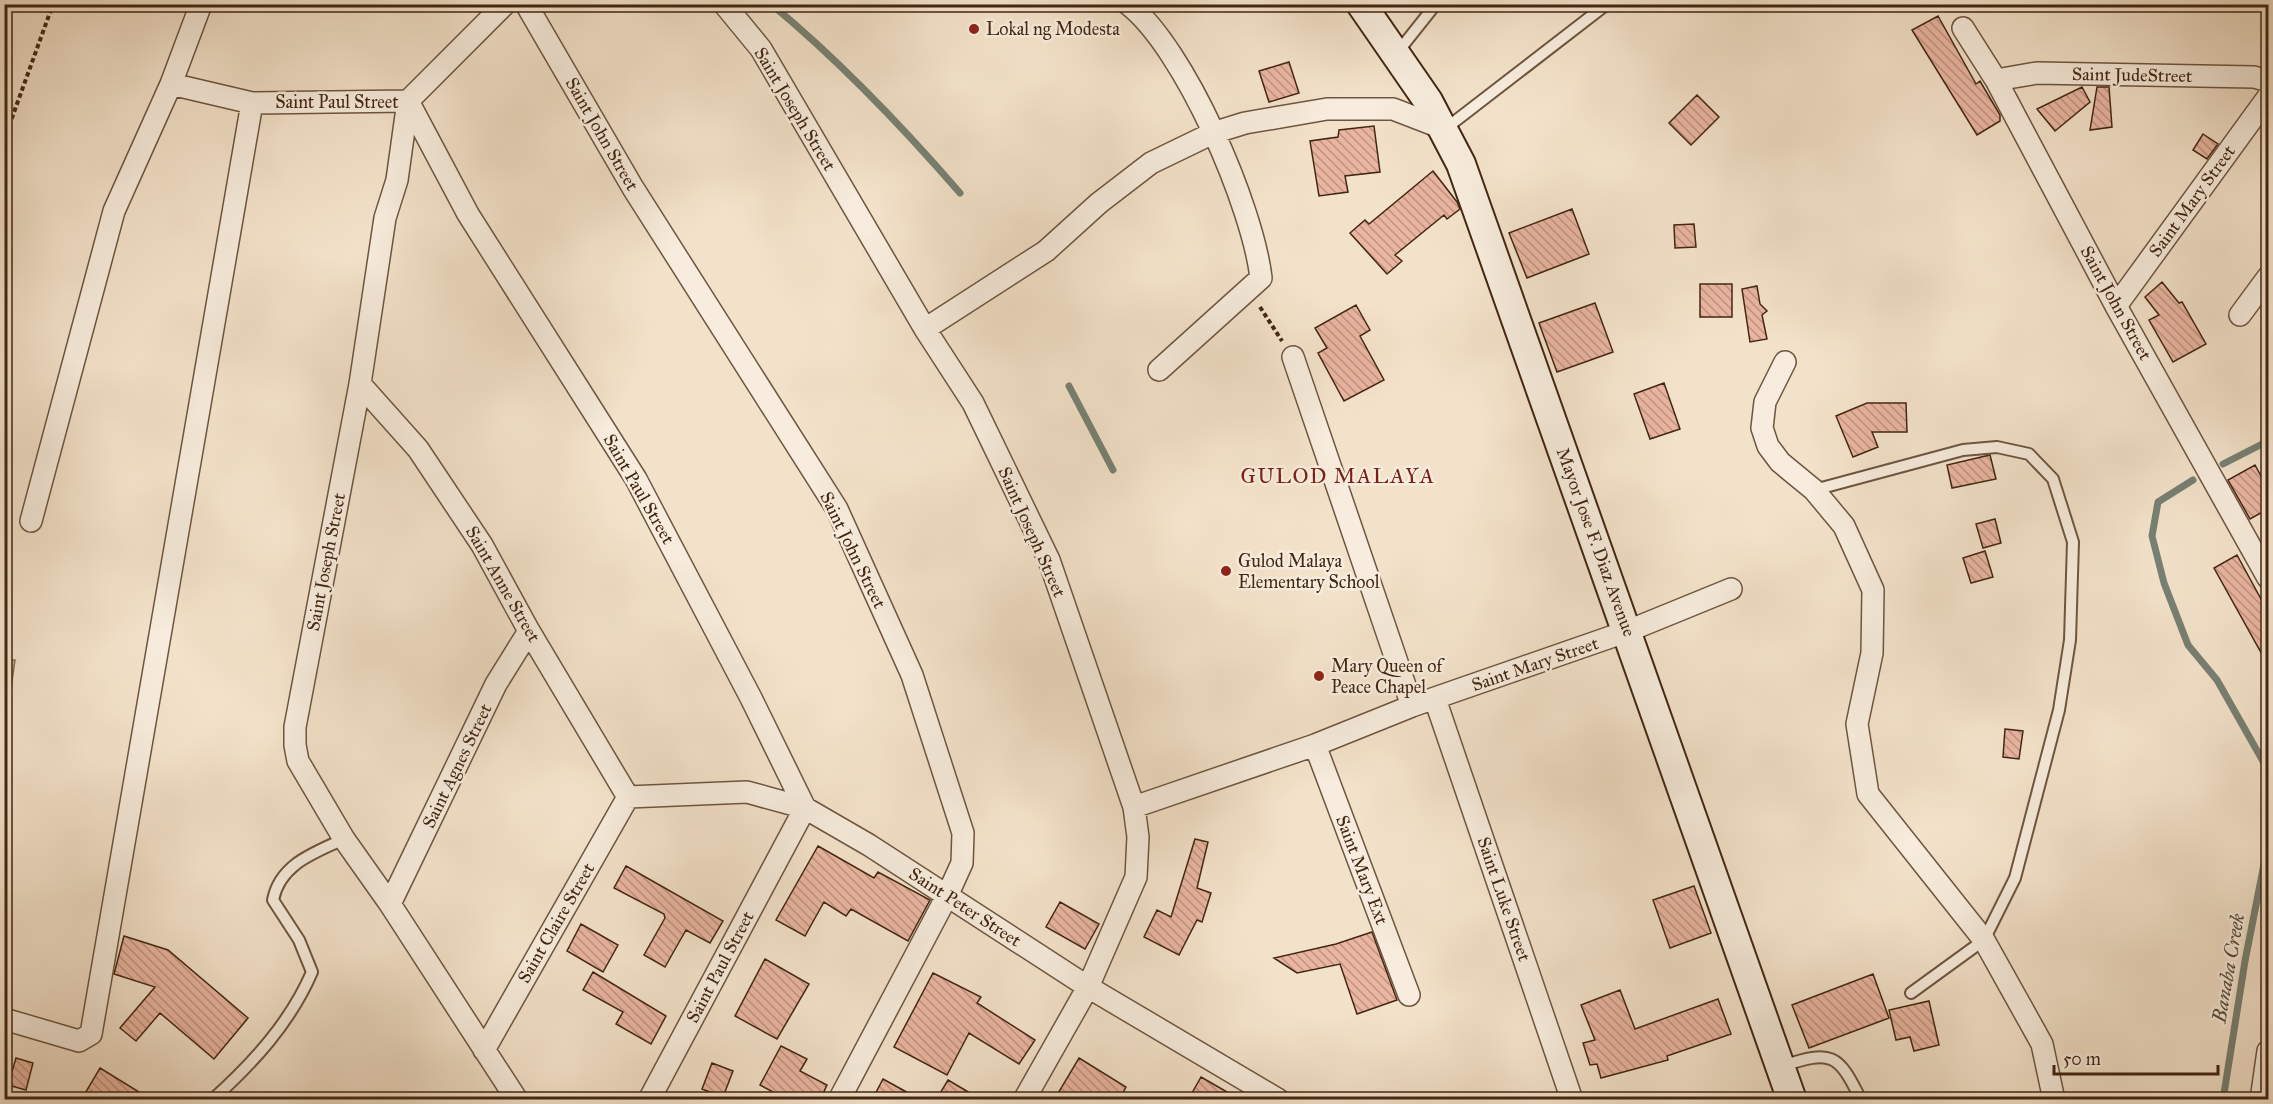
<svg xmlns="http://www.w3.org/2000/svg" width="2273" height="1104" font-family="'IM FELL Great Primer',serif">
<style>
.forest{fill:url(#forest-crowns);stroke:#807453;stroke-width:1.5}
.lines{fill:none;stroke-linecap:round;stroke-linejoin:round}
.stream{stroke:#778174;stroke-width:7}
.building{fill:url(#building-back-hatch);stroke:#422612;stroke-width:1.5}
.lane-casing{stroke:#6e5540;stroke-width:14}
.street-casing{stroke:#6e5540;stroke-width:24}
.secondary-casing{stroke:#422612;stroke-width:32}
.path{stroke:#422612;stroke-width:4;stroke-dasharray:4.5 3;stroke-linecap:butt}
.lane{stroke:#f7ecdd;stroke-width:10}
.street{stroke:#f7ecdd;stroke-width:21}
.secondary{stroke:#f7ecdd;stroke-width:28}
.poi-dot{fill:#8f2418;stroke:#f7ecdd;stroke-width:2}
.labels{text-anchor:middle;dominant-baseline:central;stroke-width:5;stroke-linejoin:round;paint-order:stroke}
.poi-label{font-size:18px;fill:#422612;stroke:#f7ecdd;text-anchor:start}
.street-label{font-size:18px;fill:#422612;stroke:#f7ecdd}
.water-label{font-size:20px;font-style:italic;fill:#584c3b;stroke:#f7ecdd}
.quarter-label{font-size:21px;letter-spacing:1.5px;fill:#7a1f14;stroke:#f7ecdd}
</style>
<defs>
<pattern id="forest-crowns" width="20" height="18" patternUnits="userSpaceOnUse" patternTransform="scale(1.5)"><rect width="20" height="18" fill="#bfc294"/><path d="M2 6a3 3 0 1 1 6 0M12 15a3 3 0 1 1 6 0" fill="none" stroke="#9d9d77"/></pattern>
<pattern id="building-back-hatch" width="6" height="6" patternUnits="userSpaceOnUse" patternTransform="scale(1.5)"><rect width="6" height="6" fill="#eab5a1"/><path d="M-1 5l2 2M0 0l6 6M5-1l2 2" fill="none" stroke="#bf9382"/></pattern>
</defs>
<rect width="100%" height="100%" fill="#f3e2ca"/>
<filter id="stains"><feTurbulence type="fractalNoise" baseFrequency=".00333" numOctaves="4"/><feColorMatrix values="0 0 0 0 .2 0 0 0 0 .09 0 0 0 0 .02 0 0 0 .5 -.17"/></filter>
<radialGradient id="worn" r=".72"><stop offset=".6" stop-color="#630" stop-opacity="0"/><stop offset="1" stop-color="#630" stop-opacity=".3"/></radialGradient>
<path class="forest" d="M5 660H15L5 731 4 660Z"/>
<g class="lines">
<path class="stream" d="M771 4C840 61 901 125 960 193
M1069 386 1113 470
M2223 464 2268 441
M2193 480 2158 502 2152 536 2164 583 2188 645 2217 680 2268 770
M2223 1100 2245 961 2268 844"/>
</g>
<path class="building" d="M1938 16 1976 84 1980 81 2000 115V121L1977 135 1912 30Z
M1289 62 1299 93 1269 102 1259 71Z
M2082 87 2090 102 2055 131 2037 109Z
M2097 87H2109L2112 127 2090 130Z
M1697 95 1719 117 1691 145 1669 123Z
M1374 126 1380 172 1345 176 1348 192 1319 196 1310 141 1338 137 1339 130Z
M2203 134 2218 144 2207 159 2193 150Z
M1433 171 1457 202 1460 209 1447 219 1444 215 1395 255 1402 261 1387 274 1350 233 1365 220 1369 224Z
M1572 209 1589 254 1527 278 1509 233Z
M1694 224 1696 247 1675 248 1674 225Z
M2162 282 2179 303 2182 302 2206 344 2173 362 2149 320 2159 315 2145 297Z
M1700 284H1732V317H1700Z
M1757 286 1760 304 1767 311 1762 315 1767 339 1750 342 1742 289Z
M1595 303 1613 352 1557 372 1539 323Z
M1356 305 1370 330 1360 336 1384 380 1344 401 1318 353 1327 348 1315 328Z
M1664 383 1680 429 1650 439 1634 394Z
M1867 403H1906L1907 432H1872L1878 447 1853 457 1836 416Z
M1990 455 1996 479 1952 488 1947 465Z
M2255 465 2268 489V509L2250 519 2228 480Z
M1995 519 2001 543 1983 548 1976 524Z
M1985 551 1993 577 1971 583 1963 558Z
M2237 555 2268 612V665L2214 568Z
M2005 729 2023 731 2019 759 2003 757Z
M1195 839 1208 842 1197 888 1211 893 1202 922 1197 920 1179 955 1144 937 1157 910 1171 917Z
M818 846 874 878 878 872 930 900 908 941 851 909 846 916 824 902 805 936 776 920Z
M626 866 723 921 710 943 686 930 665 967 644 955 665 918 664 914 614 888Z
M1694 886 1711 933 1670 948 1653 900Z
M1060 902 1099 924 1085 949 1046 927Z
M581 924 618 945 603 972 567 951Z
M1372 932 1397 1000 1357 1014 1340 964 1297 973 1274 958 1336 944Z
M124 936 168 950 248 1018 214 1059 160 1013 136 1041 120 1028 155 987 114 974Z
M765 959 809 984 777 1039 735 1016Z
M593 972 666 1016 651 1044 616 1024 623 1012 583 990Z
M933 973 981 997 977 1003 1035 1040 1019 1064 969 1033 947 1075 894 1047Z
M1873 974 1889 1018 1809 1048 1792 1005Z
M1620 990 1635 1029 1718 999 1731 1034 1667 1056 1668 1060 1601 1078 1597 1064 1590 1065 1583 1043 1595 1040 1581 1005Z
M1929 1001 1939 1045 1914 1051 1910 1037 1896 1040 1889 1010Z
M781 1046 807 1059 800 1071 827 1085 820 1100H802L789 1093 786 1099 760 1085Z
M16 1058 33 1063 26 1090 8 1085Z
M1079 1058 1126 1087 1119 1100H1054Z
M712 1063 733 1071 723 1097 702 1089Z
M100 1068 152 1100H81Z
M1201 1077 1241 1100H1188Z
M883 1079 921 1100H872Z
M948 1080 982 1100H936Z"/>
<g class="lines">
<defs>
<path id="lane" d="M1397 53 1436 4
M1445 129 1607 4
M1814 490 1963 450 1997 447 2029 454 2053 479 2073 542 2070 640 2059 710 2015 878 1984 940 1911 993
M1782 1066C1832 1050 1838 1053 1861 1100
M212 1100C253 1063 290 1023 312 972L299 940 273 900C280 864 314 853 344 839"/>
<path id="street" d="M505 4 408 101 397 180 385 218 360 384 295 727V745L298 761 344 839 390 904 517 1100
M526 4 633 188 837 509 912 675 963 833 962 863 947 896 839 1100
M724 4 761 49 925 329 973 403 1049 560 1134 807 1138 837 1136 877 1088 987 1024 1100
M1128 4C1185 48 1253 207 1261 278L1159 370
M1963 28 1996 80 2116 306 2268 578
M1996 80 2037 73 2254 77 2268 81
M171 84 252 103 408 101 468 214 636 479 751 698 805 808 649 1100
M2116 306 2268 97
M2240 315 2268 277
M925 329 1046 251 1099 203 1151 163 1213 133 1245 123 1327 109H1393L1445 129
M1293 357 1412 706
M1785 362 1765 402 1762 428 1768 446 1780 462 1814 490 1844 526 1873 590 1872 653 1857 724 1868 794 1984 940 2042 1044 2054 1100
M360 384 418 449 482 545 529 631 628 797
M31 521 114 211 171 84 201 4
M1435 699 1572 1100
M1315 745 1409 995
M628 797 747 792 805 808 869 845 1088 987 1279 1100
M1134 807 1315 745 1412 706 1628 631 1731 589
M390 904 496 684 529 631
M4 1019 79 1041 91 1034 252 103
M484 1050 628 797
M2261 1100 2268 1051"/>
<path id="secondary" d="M1361 4 1428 101 1461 164 1792 1100"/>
</defs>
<use href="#lane" class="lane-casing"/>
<use href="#street" class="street-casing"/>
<use href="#secondary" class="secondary-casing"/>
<path class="path" d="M4 140 53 4
M1260 307 1282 341"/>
<use href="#lane" class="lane"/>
<use href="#street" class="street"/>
<use href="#secondary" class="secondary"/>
</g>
<g class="poi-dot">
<circle cx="974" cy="29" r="6"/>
<circle cx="1226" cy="571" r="6"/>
<circle cx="1319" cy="676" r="6"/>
</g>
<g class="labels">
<g class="poi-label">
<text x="986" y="29">Lokal ng Modesta</text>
<text x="1238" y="561">Gulod Malaya<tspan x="1238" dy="21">Elementary School</tspan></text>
<text x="1331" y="666">Mary Queen of<tspan x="1331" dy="21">Peace Chapel</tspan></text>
</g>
<g class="street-label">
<text transform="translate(2132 75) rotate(1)">Saint JudeStreet</text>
<text x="337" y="102">Saint Paul Street</text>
<text transform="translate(795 109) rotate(59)">Saint Joseph Street</text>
<text transform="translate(602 134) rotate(60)">Saint John Street</text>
<text transform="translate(2192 201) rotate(-54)">Saint Mary Street</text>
<text transform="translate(2116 303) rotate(61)">Saint John Street</text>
<text transform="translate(639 489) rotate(60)">Saint Paul Street</text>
<text transform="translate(1032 532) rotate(66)">Saint Joseph Street</text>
<text transform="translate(1596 542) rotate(70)">Mayor Jose F. Diaz Avenue</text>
<text transform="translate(853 550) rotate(64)">Saint John Street</text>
<text transform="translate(326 562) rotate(-79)">Saint Joseph Street</text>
<text transform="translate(503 584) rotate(60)">Saint Anne Street</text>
<text transform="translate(1535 664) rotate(-19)">Saint Mary Street</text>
<text transform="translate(457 766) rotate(-64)">Saint Agnes Street</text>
<text transform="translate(1362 870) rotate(69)">Saint Mary Ext</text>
<text transform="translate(1504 899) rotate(71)">Saint Luke Street</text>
<text transform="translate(965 907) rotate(33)">Saint Peter Street</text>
<text transform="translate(556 923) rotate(-60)">Saint Claire Street</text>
<text transform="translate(720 967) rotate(-62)">Saint Paul Street</text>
</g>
<g class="water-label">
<text transform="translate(2228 968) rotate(-80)">Banaba Creek</text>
</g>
<g class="quarter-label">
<text x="1338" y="476">GULOD MALAYA</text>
</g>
</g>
<rect width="2273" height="1104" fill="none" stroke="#f3e2ca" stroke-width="24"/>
<rect x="6" y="6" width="2261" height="1092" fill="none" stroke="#422612" stroke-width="3"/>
<rect x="12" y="12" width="2249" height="1080" fill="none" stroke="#422612" stroke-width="1.5"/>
<path d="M2054 1065v9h164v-9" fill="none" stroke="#422612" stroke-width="3"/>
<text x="2063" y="1065" font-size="18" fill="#422612" stroke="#f7ecdd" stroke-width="4.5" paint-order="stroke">50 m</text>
<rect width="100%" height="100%" filter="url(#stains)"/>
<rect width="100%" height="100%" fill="url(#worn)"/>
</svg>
